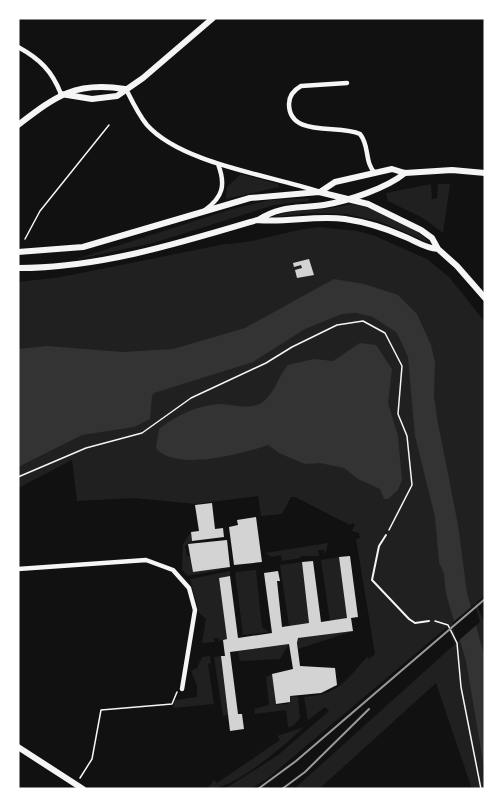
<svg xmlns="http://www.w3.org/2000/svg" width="503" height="807" font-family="'DM Sans',sans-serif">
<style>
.green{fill:#202020}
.water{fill:#333}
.pier{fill:#111}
.building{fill:#d3d3d3}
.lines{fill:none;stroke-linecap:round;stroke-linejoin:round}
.path{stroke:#f5f5f5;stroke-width:1.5}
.service{stroke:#f5f5f5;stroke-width:2}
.minor{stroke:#f5f5f5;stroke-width:4.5}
.secondary{stroke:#f5f5f5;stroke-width:6}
.rail{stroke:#9a9a9a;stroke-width:2}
</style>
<rect width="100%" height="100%" fill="#111"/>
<path class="green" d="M241 174 278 184 279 187 226 199 227 187Z
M431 184 432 199 437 198 438 184H450L443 233 423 218 388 201 386 193Z
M309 198V201L274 205 153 243 73 260 232 209 270 200Z
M349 204C374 206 413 224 430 243L379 221 346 214 309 213 274 217C287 207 328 212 349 204Z
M320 227 357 231 375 236 427 259 449 277 485 322V595L476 603 483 619 485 618V789H472L436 683 319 789H294L455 644 447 627 267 779 250 789H225L278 755 329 711 325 707 308 720 304 697C340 694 344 682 367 657L369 659 375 654 356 539 360 538 359 533 352 531 355 524 352 523 350 525 295 497H291L282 514 261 516 258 496 195 504 134 498 77 501 72 460 18 488V282L61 277 225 244C259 243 286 230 320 227Z
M191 532 192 541 185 546 187 556 191 555 193 571 230 568 188 576 182 570 183 544Z
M328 543 325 555 324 550H318L319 556H300V558L282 561 281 555 272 557 265 553Z
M339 557 347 618 330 621 321 560Z
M302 562 309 623 289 626 280 565Z
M256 570 262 627 269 632 243 635 235 572Z
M230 571V576L219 578 227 639 218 641 219 638H213L215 642 202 643 206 619 199 613 190 579Z
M353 631 298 649V638Z
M289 644 280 659 240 661 238 651Z
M210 656 211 663 208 664 214 704 173 708 175 700 197 697V685L191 671 197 668 202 657Z
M221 656 228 715 223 716 214 657Z
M272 674 276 705 288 704 290 696 298 697 300 718 293 726 288 727 286 710 255 714 254 709 269 705 266 677Z
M304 727C284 746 235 789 207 789L214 780 217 783 280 740 277 736Z"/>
<path class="water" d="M334 279 364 284 398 295 417 314 431 345 435 362 434 396 437 418 458 525 467 593 485 658V773L466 661 446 594 444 574 439 562 435 517 415 436 408 357 397 333 373 317 356 313 342 314 305 329 253 362 154 393 152 396 150 419 134 427 82 435 18 467V349L47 346 123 352 173 349 245 328Z
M360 343 376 345 392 369 388 403 398 436 402 480 398 490 388 499H384L380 489 358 479 344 468 320 463 305 464 279 453 268 445C242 454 175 472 156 448L159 429C177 415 196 406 219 404 234 404 252 412 265 400 275 392 279 375 288 365L314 359 333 361Z"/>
<path class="pier" d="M475 604 480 622 457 642 452 623Z"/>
<path class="building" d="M309 259 314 275 297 278 295 270 302 268 301 265 294 267 293 263Z
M212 503 215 529 223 528 224 537 192 541 191 532 199 531 195 505Z
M256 517 262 562 234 565 229 527 238 525 237 520Z
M227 540 230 567 193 572 188 544Z
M350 556 358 617 351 618 353 631 298 638 297 643 300 666 335 668 337 685 321 693 290 696V702L276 704 272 674 293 669 289 644 230 652 238 714H242L244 729 230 731 221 656H225L223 640 227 639 219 578 230 576 238 638 272 633 264 573 278 571 280 581H277L282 627 309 623 302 562 313 561 321 622 347 618 339 557Z"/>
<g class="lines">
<path class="path" d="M25 239 40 211 109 125
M18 477 86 448 142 433 191 398 266 363 292 347 337 325 363 321 385 333 402 366 398 414 407 436 412 485 389 530
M435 621 448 625 457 643 461 687 481 789
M80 778 92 759 101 710 172 704 177 692"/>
<path class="service" d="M386 535 379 546 372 580 409 619 415 623 429 621"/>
<path class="minor" d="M18 47C40 59 52 71 61 94
M347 83 301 86C294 90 289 95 289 104 289 138 339 124 360 134 370 146 364 162 375 173
M126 89C132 101 138 114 147 125 181 163 268 175 317 191
M205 210C223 197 226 185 218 164
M18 569 146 560 173 570 189 588 195 610 182 689"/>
<path class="secondary" d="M61 94 92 99 117 96 143 78 213 18
M18 125C56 96 75 81 125 89
M320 192 335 182 392 169 405 173 452 170 485 173
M258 220C282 205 297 209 324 205 348 201 387 188 405 173
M18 252 83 247 250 198 319 192 368 204 421 230 432 238 438 249 457 266 485 298
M18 268C99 268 180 243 257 220 287 223 315 215 345 219 365 222 385 228 403 236 416 241 424 248 438 249
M18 747 83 789"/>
<path class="rail" d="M258 789 296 761 485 599
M282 789 305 772 369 709"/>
</g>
<rect width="503" height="807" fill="none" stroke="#ffffff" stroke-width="39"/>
</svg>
